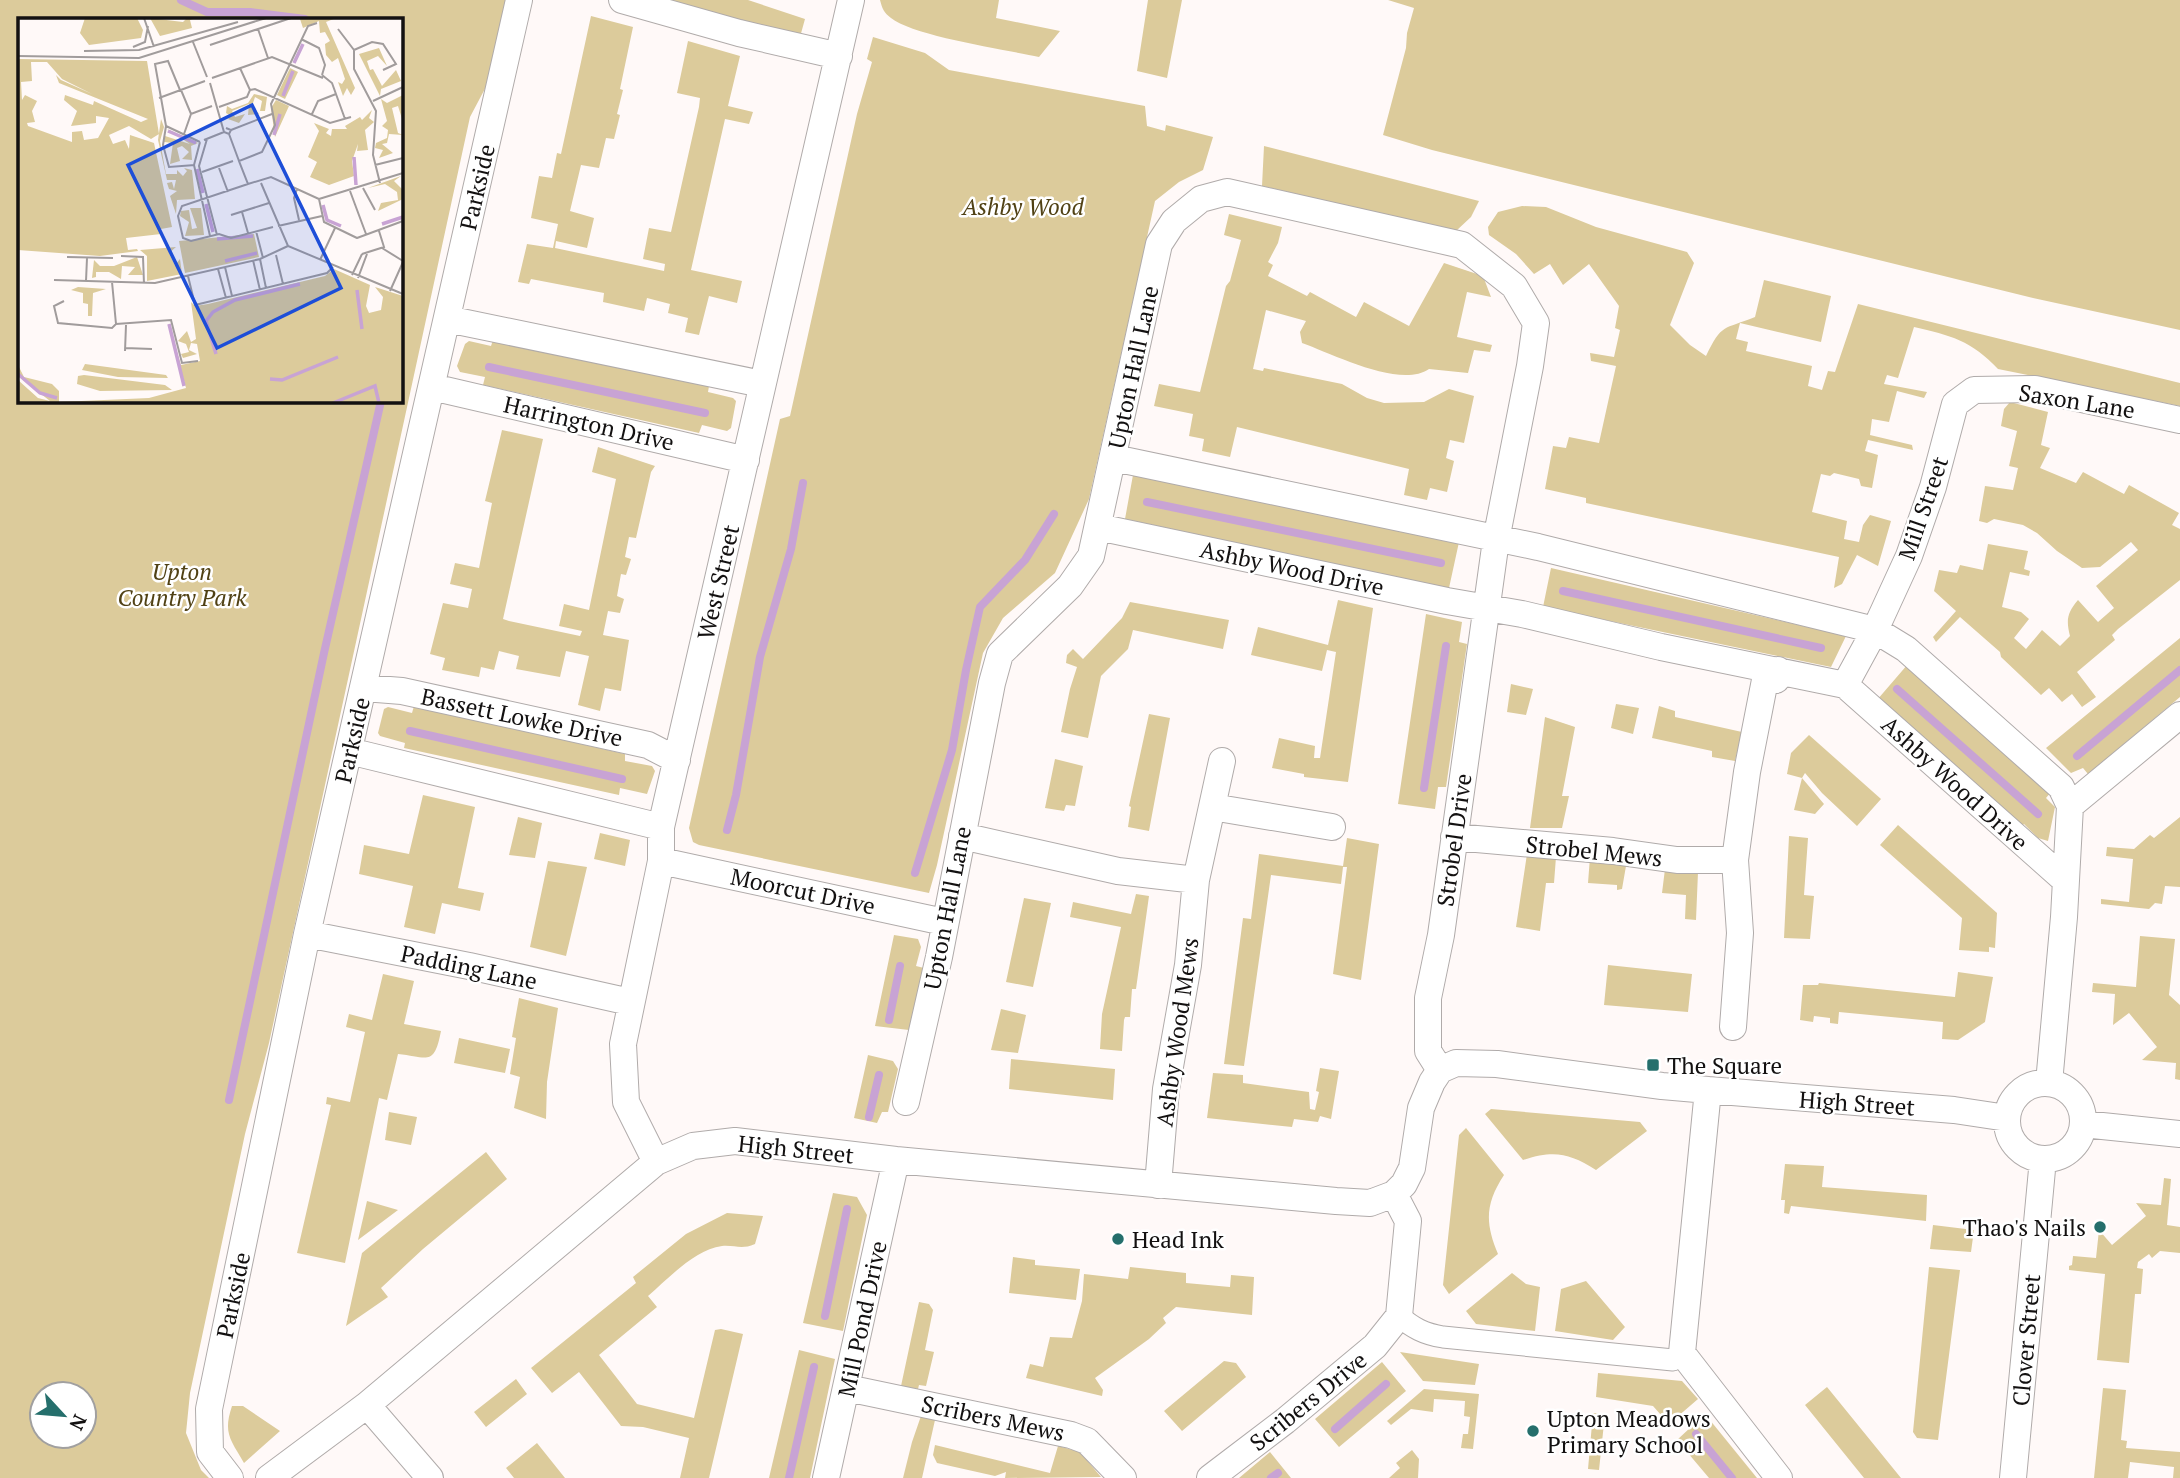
<svg xmlns="http://www.w3.org/2000/svg" width="2180" height="1478" font-family="'PT Serif',serif">
<style>
.green{fill:#dccb9b;fill-rule:evenodd}
.lines{fill:none;stroke-linecap:round;stroke-linejoin:round}
.stream{stroke:#c8a3d4;stroke-width:8}
.pedestrian-casing{stroke:#b0abaa;stroke-width:23}
.minor-casing{stroke:#b0abaa;stroke-width:28}
.pedestrian{stroke:#fff;stroke-width:21}
.minor{stroke:#fff;stroke-width:26}
.poi-dot{fill:#256f6c;stroke:#fff;stroke-width:2.5}
.labels{text-anchor:middle;dominant-baseline:central;stroke-width:5;stroke-linejoin:round;paint-order:stroke}
.street-label{font-size:23px;fill:#131111;stroke:#fff}
.park-label{font-size:23px;font-style:italic;fill:#504114;stroke:#fff}
.poi-label{font-size:23px;fill:#131111;stroke:#fff;text-anchor:start}
.inset-river{fill:none;stroke:#c8a3d4;stroke-width:3.5}
.inset-road{fill:none;stroke:#a19c9c;stroke-width:2}
.view{fill:#1d4ed8;fill-opacity:0.15;stroke:#1d4ed8;stroke-width:3.5}
.inset-edge{fill:none;stroke:#131111;stroke-width:3.5}
</style>
<rect width="100%" height="100%" fill="#fff9f8"/>
<path class="green" d="M0 0H506L488 83 470 117 269 1043 245 1134 190 1393 186 1433 201 1470 209 1478H0ZM19 19H401V401H19ZM42 1394H84V1436H42Z
M664 0H748L805 19 800 37Z
M880 0H999L996 18 1060 31 1039 57C1007 50 913 36 891 18 884 13 882 8 880 0Z
M1148 0H1182L1167 78 1137 71Z
M1388 0H2180V330L2033 298 1432 150 1383 135 1406 48 1407 33 1414 8Z
M591 16 633 27 620 89 623 90 617 114 620 115 614 139 606 138 599 168 581 165 570 211 594 218 587 248 556 241 555 248 664 271 665 264 643 259 649 228 671 232 699 107 700 98 677 93 688 41 740 56 728 106 753 112 749 124 725 119 691 270 742 281 737 303 709 296 699 335 685 332 688 318 668 313 670 304 647 298 644 311 603 302 604 293 531 279 529 284 518 282 527 244 553 248 558 224 531 218 539 176 552 178 557 153 561 154Z
M873 37 925 53 949 70 1145 106 1147 126 1165 131 1166 125 1213 137 1203 170 1179 182 1155 201 1089 499 1055 573 1003 618 983 653 937 865 929 893 699 845 693 842 689 828 780 419 790 416 857 114 872 62 867 59Z
M1264 146 1479 201 1471 217 1456 231 1262 186Z
M1522 206 1546 207 1596 227 1687 252 1694 263 1670 325 1690 345 1706 356C1722 323 1723 330 1755 317L1764 280 1831 296 1821 342 1740 323 1736 339 1748 342 1746 351 1812 366 1808 386 1822 390 1828 371 1835 372 1858 304 2180 383V406L1998 369C1972 341 1950 335 1914 327L1898 378 1887 375 1884 384 1927 392 1924 398 1897 391 1889 422 1872 419 1870 435 1912 445 1913 450 1868 440 1865 451 1878 455 1872 488 1861 486 1859 479 1834 473 1830 476 1821 474 1812 512 1847 521 1844 539 1859 542 1863 525 1870 515 1891 521 1878 566 1857 555 1842 584 1834 588 1839 557 1586 503V498L1545 489 1553 446 1566 448 1569 437 1599 443 1616 366 1591 361 1590 353 1614 357 1620 330 1615 328 1619 306 1589 264 1563 285 1550 264 1534 274 1516 254 1489 235 1488 227 1498 212Z
M1229 214 1282 227 1278 243 1268 262 1273 265 1268 276 1307 296 1310 292 1356 317 1364 302 1409 326 1444 263 1483 276 1491 297 1467 292 1457 337 1492 345 1490 352 1474 350 1468 373 1429 369C1400 389 1333 354 1302 343L1300 332 1306 321 1266 310 1253 369 1263 371 1264 368 1342 384 1367 398 1384 403 1424 402 1449 389 1474 396 1464 443 1450 440 1446 458 1454 461 1447 492 1430 488 1427 500 1404 495 1409 469 1237 427 1230 457 1202 451 1204 439 1189 436 1193 414 1154 406 1159 384 1200 392 1226 286 1230 281 1241 240 1224 235Z
M493 340 709 386 708 392 733 398 736 401 731 428 727 431 702 425 699 433 483 385 485 377 460 372 457 366 465 344 469 341 491 346Z
M2010 402 2048 412 2041 445 2050 448 2040 468 2076 483 2083 472 2124 494 2129 485 2179 513 2172 525 2180 529V580L2118 629 2112 635 2115 640 2077 672 2096 697 2082 707 2072 694 2062 702 2049 688 2041 695 2001 657 2000 652 1960 617 1936 642 1933 637 1956 611 1934 591 1939 570 1957 573 1960 565 1983 570 1988 544 2028 551 2024 569 2030 571 2029 576 2010 572 2002 607 2021 612 2029 619 2014 638 2026 649 2042 630 2060 646 2070 636C2066 620 2067 613 2078 600L2098 622 2114 608 2096 586 2138 550 2131 542 2100 567 2082 568 2057 551 2037 533 2023 525 1994 519 1987 523 1979 521 1985 486 2013 490 2018 468 2009 466 2017 431 2001 426 2004 409Z
M502 430 543 439 503 619 509 621 580 636 582 631 559 626 564 604 589 610 616 479 592 472 598 447 655 466 651 472 636 538 629 537 625 557 631 559 626 575 621 574 617 596 624 599 620 613 608 611 603 635 629 640 621 691 605 688 600 711 578 705 589 656 566 651 560 677 516 669 519 656 499 651 494 670 481 667 479 677 442 670 445 658 430 654 443 603 468 608 472 589 450 584 455 563 479 568 492 503 485 501Z
M1133 475 1459 542 1449 588 1125 519Z
M1551 568 1846 636 1831 667 1543 607Z
M1338 600 1373 608 1348 782 1304 777V774L1272 768 1279 738 1315 746 1314 758H1320L1336 652 1327 650 1322 671 1251 655 1258 627 1328 645Z
M1130 602 1229 620 1223 649 1133 630 1128 649 1101 676 1088 738 1061 732 1070 689 1077 667 1066 663 1067 655 1073 649 1083 659 1122 618Z
M1426 614 1462 622 1459 642 1467 644 1446 787H1438L1435 809 1398 804Z
M2180 638V697L2088 774 2083 768 2071 773 2046 748Z
M1908 664 2051 792 2046 798 2055 807 2048 841 2038 838 2024 824 2020 828 1877 700Z
M1511 684 1533 689 1526 715 1507 712Z
M1616 704 1639 708 1633 734 1611 728Z
M414 706 625 754V761L652 766 655 771 647 794 620 788 619 795 404 748 405 743 380 736 378 733 384 709 388 707 412 713Z
M1659 706 1675 711V717L1742 732 1735 761 1712 757V751L1652 738Z
M1149 714 1170 718 1149 831 1128 827 1131 807 1129 806Z
M1545 717 1575 727 1562 796H1569L1562 828H1530Z
M1809 735 1881 799 1857 826 1822 793 1805 773 1802 778 1824 804 1815 814 1794 810 1802 778 1787 774 1791 753Z
M1055 759 1083 766 1075 806 1066 805 1064 811 1045 808Z
M423 795 475 807 458 888 484 893 480 911 442 903 435 934 404 927 413 886 359 874 364 845 409 854Z
M518 817 542 823 535 858 509 855Z
M2180 817V887L2165 886 2162 904 2155 903 2149 909 2101 904V899L2129 902 2133 859 2106 856 2107 847 2134 849 2150 835 2154 838Z
M1898 825 1997 913 1995 948 1989 947V952L1959 950 1962 918 1880 845Z
M600 833 630 840 625 866 594 859Z
M1789 836 1808 838 1804 895 1814 896 1810 939 1784 938Z
M1347 838 1379 844 1361 980 1333 974 1347 867H1343L1341 884 1271 875 1244 1066 1224 1064 1243 918 1251 919 1259 854 1343 866Z
M1527 854 1556 857 1554 883H1546L1540 931 1516 927Z
M1590 857 1611 859V864L1626 866 1622 889 1617 890V885L1588 883Z
M548 861 587 867 566 956 530 947Z
M1665 869 1698 872 1696 920 1685 919 1686 895 1662 893Z
M1136 894 1149 896 1136 989H1132L1130 1017H1125L1124 1020 1122 1051 1100 1049 1102 1014 1121 927 1070 917 1073 902 1131 914Z
M1024 898 1051 903 1033 987 1006 982Z
M894 935 918 939 921 947 916 966 924 968 909 1030 875 1026Z
M2140 936 2175 939 2169 995 2180 1005V1080L2175 1079 2176 1063 2142 1060 2157 1047 2129 1013 2113 1025 2115 994 2092 992 2093 983 2136 987Z
M1608 965 1692 974 1688 1012 1604 1005Z
M1958 972 1993 977 1985 1022 1958 1040 1942 1039 1943 1022 1839 1012 1838 1024 1830 1023V1018L1814 1016 1813 1022 1800 1020 1803 985H1818L1819 983 1955 997Z
M383 974 414 981 404 1024 441 1031C434 1067 428 1057 398 1054L387 1100 379 1098 345 1263 297 1253 331 1105 326 1104 327 1097 350 1102 365 1032 346 1027 349 1014 372 1020Z
M519 998 558 1008 547 1082 546 1119 514 1108 520 1077 510 1074 516 1038 512 1037Z
M1001 1009 1026 1015 1018 1053 991 1050Z
M459 1038 510 1049 505 1073 454 1063Z
M868 1055 893 1061 898 1069 888 1112H882L877 1123 854 1118Z
M1011 1059 1115 1069 1113 1100 1009 1089Z
M1320 1068 1339 1071 1331 1119 1320 1116 1318 1122 1294 1119 1292 1127 1207 1118 1213 1073 1243 1075V1083L1309 1092 1310 1109 1315 1110 1319 1092 1316 1091Z
M1491 1109 1640 1122 1647 1131 1596 1170C1569 1153 1554 1150 1523 1160L1485 1114Z
M389 1112 417 1117 411 1145 385 1140Z
M1466 1128 1504 1175C1485 1204 1485 1223 1498 1254L1449 1294 1443 1285 1459 1135Z
M486 1152 507 1179 423 1249 381 1288 388 1297 346 1326 362 1253Z
M1785 1164 1824 1166 1822 1187 1927 1195 1926 1221 1791 1206 1789 1214 1784 1213 1785 1200H1781Z
M2164 1178 2171 1179 2167 1225 2180 1227V1253L2160 1251 2152 1258 2149 1254 2138 1262 2137 1268 2143 1269 2141 1294H2135L2129 1363 2097 1360 2105 1274 2069 1270V1266L2072 1265 2073 1256 2096 1258 2099 1230 2112 1245 2146 1216 2136 1203 2161 1205Z
M833 1193 857 1197 867 1215 843 1331 803 1323Z
M367 1201 398 1210 358 1240Z
M727 1213 763 1216 755 1244C741 1250 736 1245 722 1246 694 1250 669 1278 648 1296L657 1307 599 1355 637 1404 694 1418 715 1330 721 1329 743 1334 709 1478H680L689 1438 643 1427 621 1426 579 1372 552 1393 531 1368 636 1283 633 1277 686 1234Z
M1933 1225 1974 1230 1971 1252 1930 1249Z
M1013 1257 1035 1260V1265L1080 1269 1076 1300 1009 1293Z
M1130 1267 1186 1273V1283L1230 1287 1231 1275 1254 1277 1252 1315 1176 1307 1163 1318 1166 1323 1149 1339 1095 1378 1103 1390 1102 1396 1026 1378 1030 1364 1043 1367 1050 1337 1072 1338 1082 1301 1084 1274 1128 1279Z
M1929 1267 1960 1270 1938 1440 1917 1438 1913 1432Z
M1512 1273 1526 1284 1540 1287 1535 1331 1476 1324 1466 1311Z
M1586 1281 1625 1327 1613 1340 1555 1331 1561 1289Z
M919 1302 929 1304 933 1310 925 1350 934 1352 926 1386 919 1385 918 1389 901 1386Z
M799 1350 835 1359 810 1478H769Z
M1400 1352 1479 1364 1475 1385 1423 1381Z
M1224 1361 1236 1363 1246 1377 1182 1431 1164 1411Z
M1382 1362 1406 1391 1339 1447 1315 1419Z
M1598 1373 1682 1381 1698 1399 1669 1424 1653 1406 1596 1397Z
M516 1379 527 1394 486 1427 474 1412Z
M1827 1387 1901 1478H1864L1805 1405Z
M2103 1388 2126 1390 2121 1440 2127 1441 2126 1448 2180 1452V1478H2173L2174 1467 2130 1462 2128 1478H2094Z
M1424 1389 1479 1394 1473 1449 1461 1448 1463 1434H1468L1470 1417 1464 1416 1465 1401 1434 1399 1433 1412 1411 1409 1391 1425 1387 1421Z
M232 1406H243L280 1431 244 1463C230 1439 223 1433 232 1406Z
M1593 1413 1605 1414 1599 1470 1588 1469Z
M1705 1414 1757 1478H1709L1677 1440Z
M921 1416 935 1420 922 1478H903L912 1442Z
M537 1443 565 1478H514L506 1468Z
M935 1445 1050 1473 1058 1446 1080 1452 1101 1477 1005 1478 1006 1472 995 1476 937 1463 933 1455Z
M1412 1450 1419 1459 1418 1478H1389L1400 1468 1396 1463Z
M1270 1452 1291 1478H1239Z"/>
<g class="lines">
<path class="stream" d="M181 0 207 12H250L305 19
M489 367 705 413
M1147 502 1441 563
M1563 591 1821 648
M1897 689 2038 814
M410 731 622 779
M2077 756 2180 670
M1424 788 1446 646
M727 830 736 795 760 657 791 549 803 483
M915 873 952 750 966 670 980 607 1025 560 1054 514
M889 1020 900 966
M229 1100 324 653 381 401
M869 1117 879 1075
M825 1316 847 1209
M1335 1429 1386 1384
M1696 1434 1732 1478
M789 1478 814 1367
M1271 1478 1278 1473"/>
<defs>
<path id="pedestrian" d="M1399 1316C1413 1328 1424 1334 1443 1337L1673 1360 1682 1353"/>
<path id="minor" d="M622 0 739 33 839 56
M447 319 762 384
M432 387 746 460
M1114 458 1538 547 1875 630 1906 649 2061 787 2070 806 2064 917 2049 1083
M1098 527 1447 601 1522 614 1661 647 1845 685 2066 881
M1845 685 1875 630 1909 556 1933 487 1955 404 1974 390 2035 389 2180 420
M364 688 402 691 648 745 677 760
M349 751 661 827
M2070 806 2180 715
M1212 807 1332 827
M962 836 1118 871 1196 880
M1454 837 1613 851 1677 860H1735
M661 861 944 922
M307 934 469 966 630 1002
M1733 1027 1740 933 1735 860 1747 772 1765 680H1776L1778 670
M2007 1121a38 38 0 1 1 76 0a38 38 0 1 1-76 0Z
M1708 1090 1954 1110 2007 1118
M906 1102 939 957 992 683 1000 654 1070 586 1091 556 1159 244 1174 221 1201 199 1227 192 1462 245 1514 286 1536 323 1530 366 1496 540 1441 935 1428 998V1051L1440 1070
M2083 1124 2180 1134
M656 1162 626 1102 623 1044 661 861V827L851 0
M1158 1185 1166 1089 1188 965 1196 880 1222 761
M847 1388 1071 1435 1087 1441 1123 1478
M367 1405 430 1478
M230 1478 210 1452 209 1409 307 934 519 0
M269 1478 367 1405 656 1162 693 1146 735 1141 896 1160 1336 1201 1370 1203 1394 1194
M826 1478 896 1160
M1210 1478 1285 1421 1375 1346 1399 1316 1408 1221 1394 1194 1404 1184 1412 1168 1421 1108 1432 1082 1440 1070 1456 1063 1497 1064 1662 1086 1708 1090 1682 1353 1779 1478
M2013 1478 2043 1159"/>
</defs>
<use href="#pedestrian" class="pedestrian-casing"/>
<use href="#minor" class="minor-casing"/>
<use href="#pedestrian" class="pedestrian"/>
<use href="#minor" class="minor"/>
</g>
<g class="poi-dot">
<rect x="1646" y="1058" width="14" height="14" rx="3.5"/>
<circle cx="2100" cy="1227" r="7"/>
<circle cx="1118" cy="1239" r="7"/>
<circle cx="1533" cy="1431" r="7"/>
</g>
<g class="labels">
<g class="street-label">
<text transform="translate(477 187) rotate(-77)">Parkside</text>
<text transform="translate(1133 367) rotate(-78)">Upton Hall Lane</text>
<text transform="translate(2077 401) rotate(9)">Saxon Lane</text>
<text transform="translate(589 423) rotate(13)">Harrington Drive</text>
<text transform="translate(1923 508) rotate(-71)">Mill Street</text>
<text transform="translate(1292 568) rotate(12)">Ashby Wood Drive</text>
<text transform="translate(718 582) rotate(-77)">West Street</text>
<text transform="translate(522 717) rotate(12)">Bassett Lowke Drive</text>
<text transform="translate(352 740) rotate(-77)">Parkside</text>
<text transform="translate(1955 783) rotate(42)">Ashby Wood Drive</text>
<text transform="translate(1454 840) rotate(-82)">Strobel Drive</text>
<text transform="translate(1594 851) rotate(6)">Strobel Mews</text>
<text transform="translate(803 891) rotate(12)">Moorcut Drive</text>
<text transform="translate(947 908) rotate(-79)">Upton Hall Lane</text>
<text transform="translate(469 967) rotate(12)">Padding Lane</text>
<text transform="translate(1177 1032) rotate(-82)">Ashby Wood Mews</text>
<text transform="translate(1857 1103) rotate(4)">High Street</text>
<text transform="translate(796 1149) rotate(6)">High Street</text>
<text transform="translate(233 1295) rotate(-78)">Parkside</text>
<text transform="translate(862 1319) rotate(-78)">Mill Pond Drive</text>
<text transform="translate(2026 1340) rotate(-85)">Clover Street</text>
<text transform="translate(1308 1401) rotate(-39)">Scribers Drive</text>
<text transform="translate(993 1418) rotate(12)">Scribers Mews</text>
</g>
<g class="park-label">
<text x="1023" y="206">Ashby Wood</text>
<text x="182" y="571">Upton<tspan x="182" dy="26">Country Park</tspan></text>
</g>
<g class="poi-label">
<text x="1667" y="1065">The Square</text>
<text x="2086" y="1227" text-anchor="end">Thao's Nails</text>
<text x="1132" y="1239">Head Ink</text>
<text x="1547" y="1418">Upton Meadows<tspan x="1547" dy="26">Primary School</tspan></text>
</g>
</g>
<g transform="translate(18 18)">
<rect width="385" height="385" fill="#fff9f8"/>
<path d="M67 0H119L125 12 123 20 71 27 62 15ZM132 0 165 4 169 0H178L172 2 174 10 142 18ZM318 0 308 4 337 70 333 77 329 70 325 78 320 64 324 66 327 61 320 40 314 44 308 37 307 26 312 23 307 14 302 15 301 3 285 10 282 1ZM361 30 369 48 360 38 349 43 352 52 355 51 364 68 378 52 383 63 363 71 362 78 341 36ZM0 41 129 43 141 116 133 121 111 108 91 117 95 126 107 122 111 131 112 117 136 125 154 209 143 211V216L108 220 110 232 119 231 120 233 82 238 0 232ZM13 44H29L44 61 74 76 43 62 38 57 41 65 130 101 123 104 76 83 75 87 47 77 46 82 59 93 53 108 78 105V98L91 100 80 120 66 122 64 113 54 114V124L10 108 9 105 17 104 14 93 19 83 7 77 4 82 3 64 14 63ZM272 50 280 54 267 81 259 77ZM236 76 249 79 247 93H242L244 83 237 79 234 88 241 96 230 97 231 86 214 93 217 99 227 96 221 105 210 101 213 98 208 95 209 88 214 91 230 85ZM385 77V104L380 88 374 90 380 115 385 117 371 116 369 125 364 126 375 135 361 140 365 132 357 130 358 125 369 120 370 112 364 108 369 103 363 81 369 85ZM258 82 271 88 257 119 253 90ZM354 92 351 100 356 104 347 112 350 132 339 133 340 126 334 143 336 158 311 167 292 159 299 144 290 139 301 113 296 105 311 111 308 115 313 118 314 111H329L327 108 342 99 344 102ZM143 101 146 109 142 123 148 156H159V152L165 158 169 153 166 150 174 152 177 181 159 182 158 196 152 178 159 173 151 171 149 165 154 164 156 171 158 162H149L140 122ZM149 111 180 125 173 128 174 142 164 141 171 134 164 128 159 130 162 143 152 146 155 125 146 124 147 118 172 126ZM383 158 376 163 385 172V181L360 193 363 185 380 182 379 174 367 166 350 170ZM172 190H183L186 217 167 218 171 204 162 198 163 193 171 192 174 211 179 210ZM236 216 241 239 167 255 161 223ZM158 229 151 235 157 247 162 241 164 256 129 263V238L122 232ZM119 239 125 257H110L117 249 104 248 103 261 91 254H78V259L74 260 76 242 82 248H96ZM316 251 352 267 348 288 351 295 363 292 365 279 357 269 385 278V385H0V362L20 380 32 383 0 358V347L6 359 34 366 41 373V384L131 380 168 370 150 305 163 347 182 343 179 326 173 325 171 332 179 336 165 340 163 336 171 334 168 326 160 323 169 313 173 324 178 321 173 284 177 288 190 286 307 258ZM60 269 88 271 75 275 74 298H70V286L65 285V275L53 272ZM67 346 148 357 150 360 100 359 64 352ZM66 357 147 367 154 372 82 373 59 366 60 358Z" fill="#dccb9b" fill-rule="evenodd"/>
<path class="inset-river" d="M276 45 285 26M265 78 275 53M150 113 178 125M256 117 262 96M336 139 338 167M179 151 185 175M188 186 195 214M305 187 309 202 323 208M364 206 385 199M199 221 235 218M207 243 239 235M339 272 344 311M151 306 166 368M198 336 188 303 195 294 217 282 282 266M0 356 22 375 39 380M252 361 264 362 320 339M315 385 357 368 361 385"/>
<path class="inset-road" d="M126 0 136 29M299 5 290 8 253 86 257 107 244 134 221 143 230 166 253 159 301 181 306 204 339 220M240 11 250 40M320 11 336 32M283 21 301 30 307 47 304 57M175 24 189 59M192 27 273 0M115 29 127 24 130 8M66 33 121 32 220 4M0 38 121 40 248 0M304 57 314 65 327 101M194 60 254 39 305 60M192 65 206 114 211 116 213 112 208 110M163 72 173 96 194 88M232 72 237 71 312 105 333 99M141 80 187 63M355 83 385 69M201 89 229 79 232 72 222 50M294 96 300 83 318 76M148 108 137 46 150 43 162 72M148 108 145 127 151 149 177 147M148 108 182 124M213 112 254 96M166 116 173 96M211 116 221 143M189 121 181 148 199 217M186 122 206 114M182 124 176 147 192 218M357 147 385 140M201 150 210 174M184 154 215 143M243 165 270 228 385 276M362 165 355 137 358 93 336 51V32L354 24 365 26 378 46 365 52M230 166 164 188 160 198 165 220 173 223 201 216 213 220 255 209M345 170 357 192M279 171 276 180 281 202M332 173 348 216M301 181 385 155M224 194 230 215M213 197 251 185M260 208 304 198M238 213 245 240M339 220 385 203M364 230 385 243M344 236 366 229 361 213M258 237 265 266M103 238 125 239 126 266M49 239 95 240M242 241 248 270M235 242 242 272M302 242 317 210M207 249 214 278M200 251 208 280M334 257 344 236M170 258 177 287 309 255 315 249M340 260 349 236M36 262 137 265 242 241 270 228M68 263 69 240M94 264 98 306M372 273 385 244M46 283 36 288 40 305 94 310 98 306M98 306 153 302 164 345 180 343M107 330 134 331M107 333 108 307"/>
<path class="view" d="M234 87 323 270 199 330 110 147Z"/>
<rect width="385" height="385" class="inset-edge"/>
</g>
<g transform="translate(63 1415) rotate(116)"><circle r="33" fill="#ffffff" stroke="#a1a0a0" stroke-width="2"/>
<path d="M0-5L12 26L0 18L-12 26Z" fill="#256f6c"/>
<text y="-10" font-size="19" font-weight="bold" text-anchor="middle" fill="#131111">N</text>
</g>
</svg>
